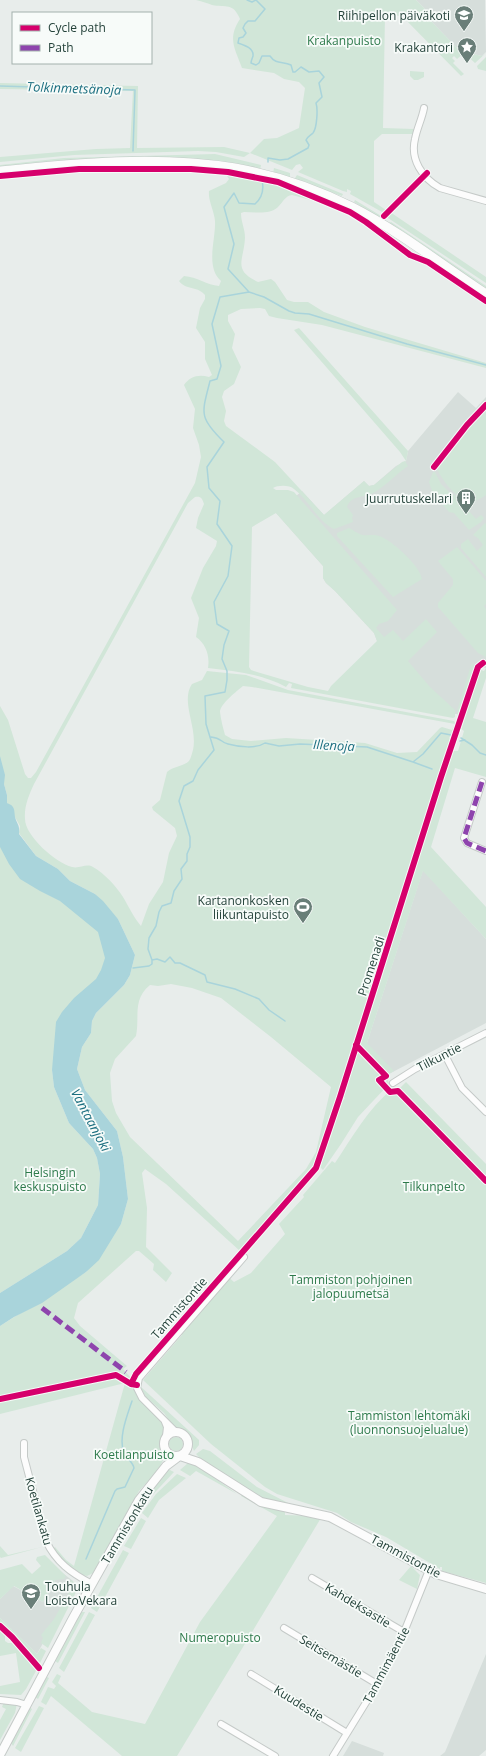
<svg xmlns="http://www.w3.org/2000/svg" width="486" height="1756" font-family="'Open Sans',sans-serif">
<style>
.built{fill:#d6dedb}
.green{fill:#d1e6d8;fill-rule:evenodd}
.water{fill:#a9d4db}
.lines{fill:none;stroke-linecap:round;stroke-linejoin:round}
.stream{stroke:#a9d4db;stroke-width:1.5}
.minor-casing{stroke:#c5cac8;stroke-width:8}
.tertiary-casing{stroke:#c5cac8;stroke-width:10}
.secondary-casing{stroke:#c3cbc8;stroke-width:10}
.minor{stroke:#fcfcfc;stroke-width:6}
.tertiary{stroke:#fcfcfc;stroke-width:8}
.secondary{stroke:#fcfcfc;stroke-width:9}
.quiet{stroke:#8e44ad;stroke-width:5;stroke-dasharray:10 5;stroke-linecap:butt}
.cycleway-casing{stroke:#f7fbf9;stroke-width:8}
.cycleway{stroke:#d6006c;stroke-width:6}
.labels{text-anchor:middle;dominant-baseline:central;stroke-width:3.5;stroke-linejoin:round;paint-order:stroke}
.poi-label{font-size:12px;fill:#24423a;stroke:#f7fbf9;text-anchor:end}
.park-label{font-size:12px;fill:#2d7a4b;stroke:#f7fbf9}
.street-label{font-size:12px;fill:#24423a;stroke:#f7fbf9}
.water-label{font-size:13px;font-style:italic;fill:#1c6f80;stroke:#f7fbf9}
</style>
<rect width="100%" height="100%" fill="#e8edeb"/>
<path class="built" d="M416 0H485L486 52 482 56 460 51 428 18 429 13Z
M458 392 476 408 486 397V668L476 666 459 714H452L377 641 374 633 335 591 326 583 323 578V566L276 513 302 491 324 515 364 481 369 486 374 485 396 466 406 461 408 451Z
M423 870 486 939V1023L387 1075 364 1052Z
M60 1571 73 1581 74 1587 37 1654 0 1618V1599L13 1586 43 1602Z
M486 1654V1750L479 1756H440L445 1752Z
M352 1741 384 1753 383 1756H343Z"/>
<path class="green" d="M196 0H416L429 13 428 18 460 51 482 56 486 53 475 63 464 53 457 59 454 56 452 58 455 61 453 63 464 74 461 76 402 16 385 15 383 128 414 129 418 123 413 134H382L374 141V202L386 210 382 212 350 194 351 191 347 189V192L343 191 298 172 303 168 300 164 296 165 292 170 250 153 244 157 216 152 198 151 74 155 0 162V157L96 149 130 148 133 91 0 89V83L138 86 137 148 224 147 250 153 264 139 277 138 299 128 305 88 299 82 284 79 274 73 242 68C235 48 227 39 240 19 233 2 226 8 212 5 207 3 201 1 196 0Z
M486 57V71L478 69 477 66Z
M410 71 424 72V77L418 80H414L410 76Z
M215 154 261 165 260 170 211 161 0 167V165L64 158Z
M274 168 290 173V177L289 179 273 174Z
M225 173C280 179 334 199 381 228L380 230 410 253 412 252 423 256 486 298V303L422 258 403 250 367 221 333 206 292 195C285 196 283 202 278 207 270 215 255 212 244 212L241 213C241 222 245 229 245 238 244 260 232 270 258 282L271 279 275 282 287 300 294 302H308L324 312 365 327 486 363V368L322 325 277 318 269 316 265 309 260 308 241 309 228 315V321L235 334 232 348 241 367 234 384 224 391 222 397 226 411 224 421 226 426 275 462 324 515 364 481 369 486 374 485 402 462 405 461 408 466C396 474 386 486 373 493 363 498 351 495 347 507L353 515 352 518 353 522 334 529C317 521 310 501 294 489 290 485 278 485 273 488L276 490H288L294 492 397 610 388 621 379 624 376 628 384 637 393 630 403 641 426 619 437 632 408 661 430 687 455 710V717L453 718 291 688 292 684 289 683 286 687C262 674 235 671 208 668 210 656 206 644 196 637L199 618 191 598 203 568 216 546 217 541 196 528 198 518 204 504C202 498 201 496 195 497L188 503 34 784C29 795 24 806 25 819 25 836 56 863 72 867 80 869 86 863 93 867 105 874 116 886 123 897 129 907 134 918 141 926L149 904 163 882 169 853 177 836 175 828 153 810 152 807 160 800 167 772C173 766 183 767 189 761 191 758 192 753 193 750 198 727 180 702 192 684L202 680 207 671 246 675 288 690 454 721 457 725 455 730 449 738 451 739 448 751H458L464 731 460 728 479 671 481 670 484 671 486 668V678L473 718 486 722V777L455 768 431 847 486 907V939L423 871 367 1043 394 1071 387 1075 389 1084 358 1117 341 1144 323 1170 319 1166 340 1105 345 1098 339 1093 318 1157 314 1166 240 1251 166 1184 145 1169 142 1173 147 1208 146 1247 172 1273 166 1282 153 1270 154 1264 139 1251H136L78 1303 74 1318 80 1326 127 1366 123 1369 132 1379 130 1381 126 1379 125 1382 133 1387 138 1398 158 1416 162 1422 164 1432 161 1442 163 1460 159 1469 139 1491 93 1573 87 1576C71 1573 62 1560 53 1549L55 1547 66 1560 74 1566 125 1383 0 1414V1326L86 1272 121 1224 128 1199 123 1157 117 1131 85 1090 77 1069 82 1047 91 1033 92 1021 96 1013 124 985 130 975 135 955 118 919 95 894 70 881 58 869 36 856 19 833 20 826 7 803V795L4 784V779L0 759V706L8 720 25 774 28 778H31L36 772 195 483 201 457 199 445 193 428 195 409 184 385C190 376 199 374 209 377L212 375 205 359V342L196 328 200 308 205 299V295C198 286 185 290 179 281L184 276C197 277 207 285 219 286L221 281C205 267 216 239 215 221 214 210 208 201 209 191L226 183 229 179ZM276 513 323 566V578L326 583 335 591 374 633 377 641 331 686 328 691 308 687 257 672 251 670 249 667 252 527ZM243 686 252 687 455 724 452 730 442 727 440 728 417 752 397 753 365 743 286 738 251 741 232 739 225 735C223 728 221 720 220 712 220 704 237 691 243 686ZM171 984 192 988 221 998 271 1037 331 1087 316 1152 306 1169 238 1241 130 1137 116 1113 112 1101 110 1073 115 1059 136 1036C140 1016 132 1000 150 985L158 986Z
M297 175 343 194 342 196 294 180Z
M419 183H420L427 188 420 183 390 212 486 277V283L388 218V214Z
M355 200 386 219V220L385 221 354 202Z
M391 222 486 286V291L389 223Z
M299 328 408 451 406 461 400 452 294 330Z
M486 407V495C483 497 478 500 474 501 458 503 443 481 437 469L439 465 466 428Z
M433 472H435L441 484 449 492 471 504 468 510 476 519 481 515 484 518 481 522 469 530 454 513 449 512 442 504 432 491 429 482Z
M485 523 486 524V577L461 548V544L468 539 477 551 483 545 478 538 473 535Z
M349 528C353 530 358 534 363 535 368 536 374 534 379 536 392 540 420 566 422 579L393 597 337 536V533Z
M457 547 486 581V604L484 606 486 609V657L478 653 438 607V603L453 585V579L438 561Z
M473 663 475 672 461 714 458 718 457 711 471 665Z
M0 821 117 948 52 1070 54 1087 69 1123 93 1149 97 1158 100 1174 98 1205 81 1238 67 1251 0 1293Z
M408 1080 406 1082 486 1164V1583L442 1571V1567H440V1569L386 1537 351 1522 337 1513 277 1494 265 1487 211 1444 143 1380 182 1335 179 1330 226 1275 234 1282 251 1273 285 1234 279 1224 304 1197 303 1195 332 1161 335 1163C353 1136 368 1109 393 1088H400Z
M140 1386 199 1440V1445L194 1451 187 1434 174 1427 164 1413 146 1397Z
M169 1444a7 7 0 1 1 14 0a7 7 0 1 1-14 0Z
M203 1449 210 1451 257 1487 290 1504 267 1500 259 1497 201 1459 196 1454Z
M188 1463 198 1466 237 1494 196 1471 190 1476 180 1470Z
M168 1469 174 1472 144 1504 122 1543 120 1539 139 1504Z
M177 1474 186 1478 159 1500 148 1518 142 1513 156 1494Z
M242 1494 283 1510 285 1511V1515L319 1516 345 1528 321 1518 177 1756H122L51 1696 46 1705 41 1702 48 1687 54 1689 56 1686 52 1682 57 1674 61 1676 58 1683 92 1712 145 1724 200 1622 277 1516 241 1496Z
M141 1518 146 1521 131 1549 124 1546Z
M0 1546 8 1555 42 1547 1 1558 0 1557Z
M123 1550 129 1553 97 1612 91 1608Z
M45 1555 66 1576 64 1579 55 1580 43 1602 14 1586 0 1599V1570L22 1564 32 1574 41 1566 36 1560 37 1557Z
M411 1566 420 1575 417 1589 399 1580Z
M71 1580 78 1585 77 1590 48 1648 41 1643 43 1638 41 1635 54 1619 73 1586 70 1582Z
M81 1612H85L58 1663 55 1661Z
M89 1612 95 1615 64 1672 59 1668Z
M0 1618 37 1654 41 1648 46 1651 40 1663 39 1664 20 1642 0 1623Z
M0 1629 5 1633V1641L8 1643H15L37 1669 26 1689 21 1695 0 1694V1686L20 1682 16 1653 0 1656Z
M47 1677 49 1678 38 1699 35 1697Z
M4 1702 17 1704 15 1713 0 1740V1720L6 1709 2 1707Z
M39 1706 44 1708 21 1752 15 1748Z
M29 1707 32 1709 13 1746 10 1741Z"/>
<path class="water" d="M0 756 5 775 4 784 7 795V803C15 806 14 809 15 817 17 825 20 824 19 834L36 856 58 869 70 881 95 894 103 901 118 919 135 955 130 975 124 985 96 1013 92 1021 91 1033 82 1047 77 1069 85 1090 117 1131 123 1157 128 1199 121 1224 99 1260 86 1272 42 1303 14 1317 0 1326V1293L67 1251 81 1238 98 1205 100 1174 97 1158 93 1149 69 1123 54 1087 52 1070 56 1022 62 1012 74 998 96 979 101 970 105 958 98 932 60 901 40 891 20 879 9 864 0 847Z"/>
<g class="lines">
<path class="stream" d="M247 0 252 2 256 0 265 9 255 21H248L245 24 243 28 246 33 243 37 239 38 238 43C244 45 254 48 253 56 252 59 251 61 251 63L256 65 259 63 262 56H270C276 65 283 61 291 65L293 72H295L301 67 309 72 319 71 324 77 319 83 322 97 316 103C318 109 317 128 313 133 310 136 308 136 306 140L309 145 308 148 288 159 280 160 268 158V162
M0 86 135 90 133 151
M249 292 264 297 289 311 295 313 309 314 407 344 486 365
M211 737C222 738 220 742 228 744 239 747 256 749 265 743L279 746 300 744 367 747 413 762 423 754 441 733 451 735
M461 738 472 745 480 753 486 755
M460 741 465 740
M413 762 432 769
M152 960 157 959 165 962 170 957 175 963H180L205 975 207 982 235 989 259 999 269 1010 285 1021
M133 968 149 966 152 964V960L148 949 149 938 156 926 159 912 162 906 171 903 174 891 182 879 181 869 187 861V854L190 847V837L179 801 184 786 193 781 198 770 214 750 206 724 205 696 225 692 227 680V671L222 659 224 645 229 631 217 624 214 602 228 576 232 546 217 524 220 501 209 488 207 467 224 442C198 417 202 413 210 381L217 379 221 366 212 324 220 297 249 292 228 269 234 244 224 207 234 193 239 203 255 204C262 198 264 189 262 180
M86 1559 115 1491 117 1489 125 1487 134 1468C133 1462 127 1459 124 1453 118 1438 127 1416 132 1401"/>
<defs>
<path id="minor" d="M424 108C422 119 417 128 415 139 410 159 422 178 440 188L486 201
M482 782 464 838 467 843 486 851
M445 1055 462 1088 486 1112
M393 1083 415 1069 486 1033
M165 1422 167 1427 166 1436
M176 1432 142 1398 137 1388 139 1378 244 1257
M24 1443V1457L46 1541C56 1562 71 1573 92 1584
M312 1578 404 1632
M284 1628 377 1684
M251 1674 347 1733
M0 1700 17 1702 27 1705
M221 1724 275 1756
M333 1756 378 1683 404 1632 429 1570"/>
<path id="tertiary" d="M164 1444a12 12 0 1 1 24 0a12 12 0 1 1-24 0Z
M180 1456 198 1462 261 1502 330 1517 436 1574 486 1589
M0 1755 73 1618 139 1500 166 1466 178 1457"/>
<path id="secondary" d="M0 171C76 163 159 155 235 168 275 175 316 189 352 207 399 231 442 265 486 294"/>
</defs>
<use href="#minor" class="minor-casing"/>
<use href="#tertiary" class="tertiary-casing"/>
<use href="#secondary" class="secondary-casing"/>
<use href="#minor" class="minor"/>
<use href="#tertiary" class="tertiary"/>
<use href="#secondary" class="secondary"/>
<path class="quiet" d="M482 782 464 838 467 843 486 851
M42 1308 126 1372"/>
<defs>
<path id="cycleway" d="M0 176 79 169H191L228 172 278 182 350 212 366 222 410 255 428 262 486 301
M384 216 427 173
M434 467 467 425 486 405
M356 1045 386 1076 379 1080 390 1092 398 1091 486 1181
M131 1384 136 1374 316 1168 340 1097 441 777 478 667 483 663
M0 1399 116 1375 131 1384 137 1385
M0 1626 12 1637 39 1668"/>
</defs>
<use href="#cycleway" class="cycleway-casing"/>
<use href="#cycleway" class="cycleway"/>
</g>
<defs>
<symbol id="school-pin" viewBox="-11 -11 22 30"><path d="M0 17L-7.5 6A9.5 9.5 0 1 1 7.5 6Z" fill="#697e78" stroke="#f7fbf9"/><path d="M0-5L7-2L0 1L-7-2ZM-4 1L0 2.5L4 1V4Q0 6-4 4Z" fill="#fff"/></symbol>
<symbol id="sight-pin" viewBox="-11 -11 22 30"><path d="M0 17L-7.5 6A9.5 9.5 0 1 1 7.5 6Z" fill="#697e78" stroke="#f7fbf9"/><path d="M0-6L1.8-2.2L6-1.7L2.9 1.2L3.7 5.4L0 3.3L-3.7 5.4L-2.9 1.2L-6-1.7L-1.8-2.2Z" fill="#fff"/></symbol>
<symbol id="building-pin" viewBox="-11 -11 22 30"><path d="M0 17L-7.5 6A9.5 9.5 0 1 1 7.5 6Z" fill="#697e78" stroke="#f7fbf9"/><path d="M-4-6H4V6H1V3H-1V6H-4ZM-2.5-4.3h1.7v1.8h-1.7ZM.8-4.3h1.7v1.8H.8ZM-2.5-1h1.7V.8h-1.7ZM.8-1h1.7V.8H.8Z" fill="#fff"/></symbol>
<symbol id="stadium-pin" viewBox="-11 -11 22 30"><path d="M0 17L-7.5 6A9.5 9.5 0 1 1 7.5 6Z" fill="#697e78" stroke="#f7fbf9"/><path d="M0-5a6.5 5 0 1 0 0 10a6.5 5 0 1 0 0-10ZM-3.5-1.8h7v3.6h-7Z" fill="#fff"/></symbol>
</defs>
<g fill-rule="evenodd">
<use href="#school-pin" x="453" y="4" width="22" height="30"/>
<use href="#sight-pin" x="456" y="36" width="22" height="30"/>
<use href="#building-pin" x="455" y="487" width="22" height="30"/>
<use href="#stadium-pin" x="292" y="896" width="22" height="30"/>
<use href="#school-pin" x="20" y="1582" width="22" height="30"/>
</g>
<g class="labels">
<g class="poi-label">
<text x="450" y="15">Riihipellon päiväkoti</text>
<text x="453" y="47">Krakantori</text>
<text x="452" y="498">Juurrutuskellari</text>
<text x="289" y="900">Kartanonkosken<tspan x="289" dy="14">liikuntapuisto</tspan></text>
<text x="45" y="1586" text-anchor="start">Touhula<tspan x="45" dy="14">LoistoVekara</tspan></text>
</g>
<g class="park-label">
<text x="344" y="40">Krakanpuisto</text>
<text x="50" y="1172">Helsingin<tspan x="50" dy="14">keskuspuisto</tspan></text>
<text x="434" y="1186">Tilkunpelto</text>
<text x="351" y="1279">Tammiston pohjoinen<tspan x="351" dy="14">jalopuumetsä</tspan></text>
<text x="409" y="1415">Tammiston lehtomäki<tspan x="409" dy="14">(luonnonsuojelualue)</tspan></text>
<text x="134" y="1454">Koetilanpuisto</text>
<text x="220" y="1637">Numeropuisto</text>
</g>
<g class="street-label">
<text transform="translate(371 966) rotate(-72)">Promenadi</text>
<text transform="translate(439 1057) rotate(-27)">Tilkuntie</text>
<text transform="translate(179 1308) rotate(-49)">Tammistontie</text>
<text transform="translate(39 1511) rotate(74)">Koetilankatu</text>
<text transform="translate(127 1525) rotate(-59)">Tammistonkatu</text>
<text transform="translate(406 1556) rotate(28)">Tammistontie</text>
<text transform="translate(358 1605) rotate(31)">Kahdeksastie</text>
<text transform="translate(331 1656) rotate(31)">Seitsemästie</text>
<text transform="translate(386 1665) rotate(-62)">Tammimäentie</text>
<text transform="translate(299 1703) rotate(32)">Kuudestie</text>
</g>
<g class="water-label">
<text transform="translate(74 88) rotate(2)">Tolkinmetsänoja</text>
<text transform="translate(334 745) rotate(3)">Illenoja</text>
<text transform="translate(91 1120) rotate(62)">Vantaanjoki</text>
</g>
</g>
<rect x="12" y="12" width="140" height="52" fill="#f7fbf9" stroke="#a3b1ad"/>
<rect x="20" y="25" width="20" height="6" fill="#d6006c" stroke="#a3b1ad"/>
<text x="48" y="32" font-size="12" fill="#24423a">Cycle path</text>
<rect x="20" y="45" width="20" height="6" fill="#8e44ad" stroke="#a3b1ad"/>
<text x="48" y="52" font-size="12" fill="#24423a">Path</text>
</svg>
